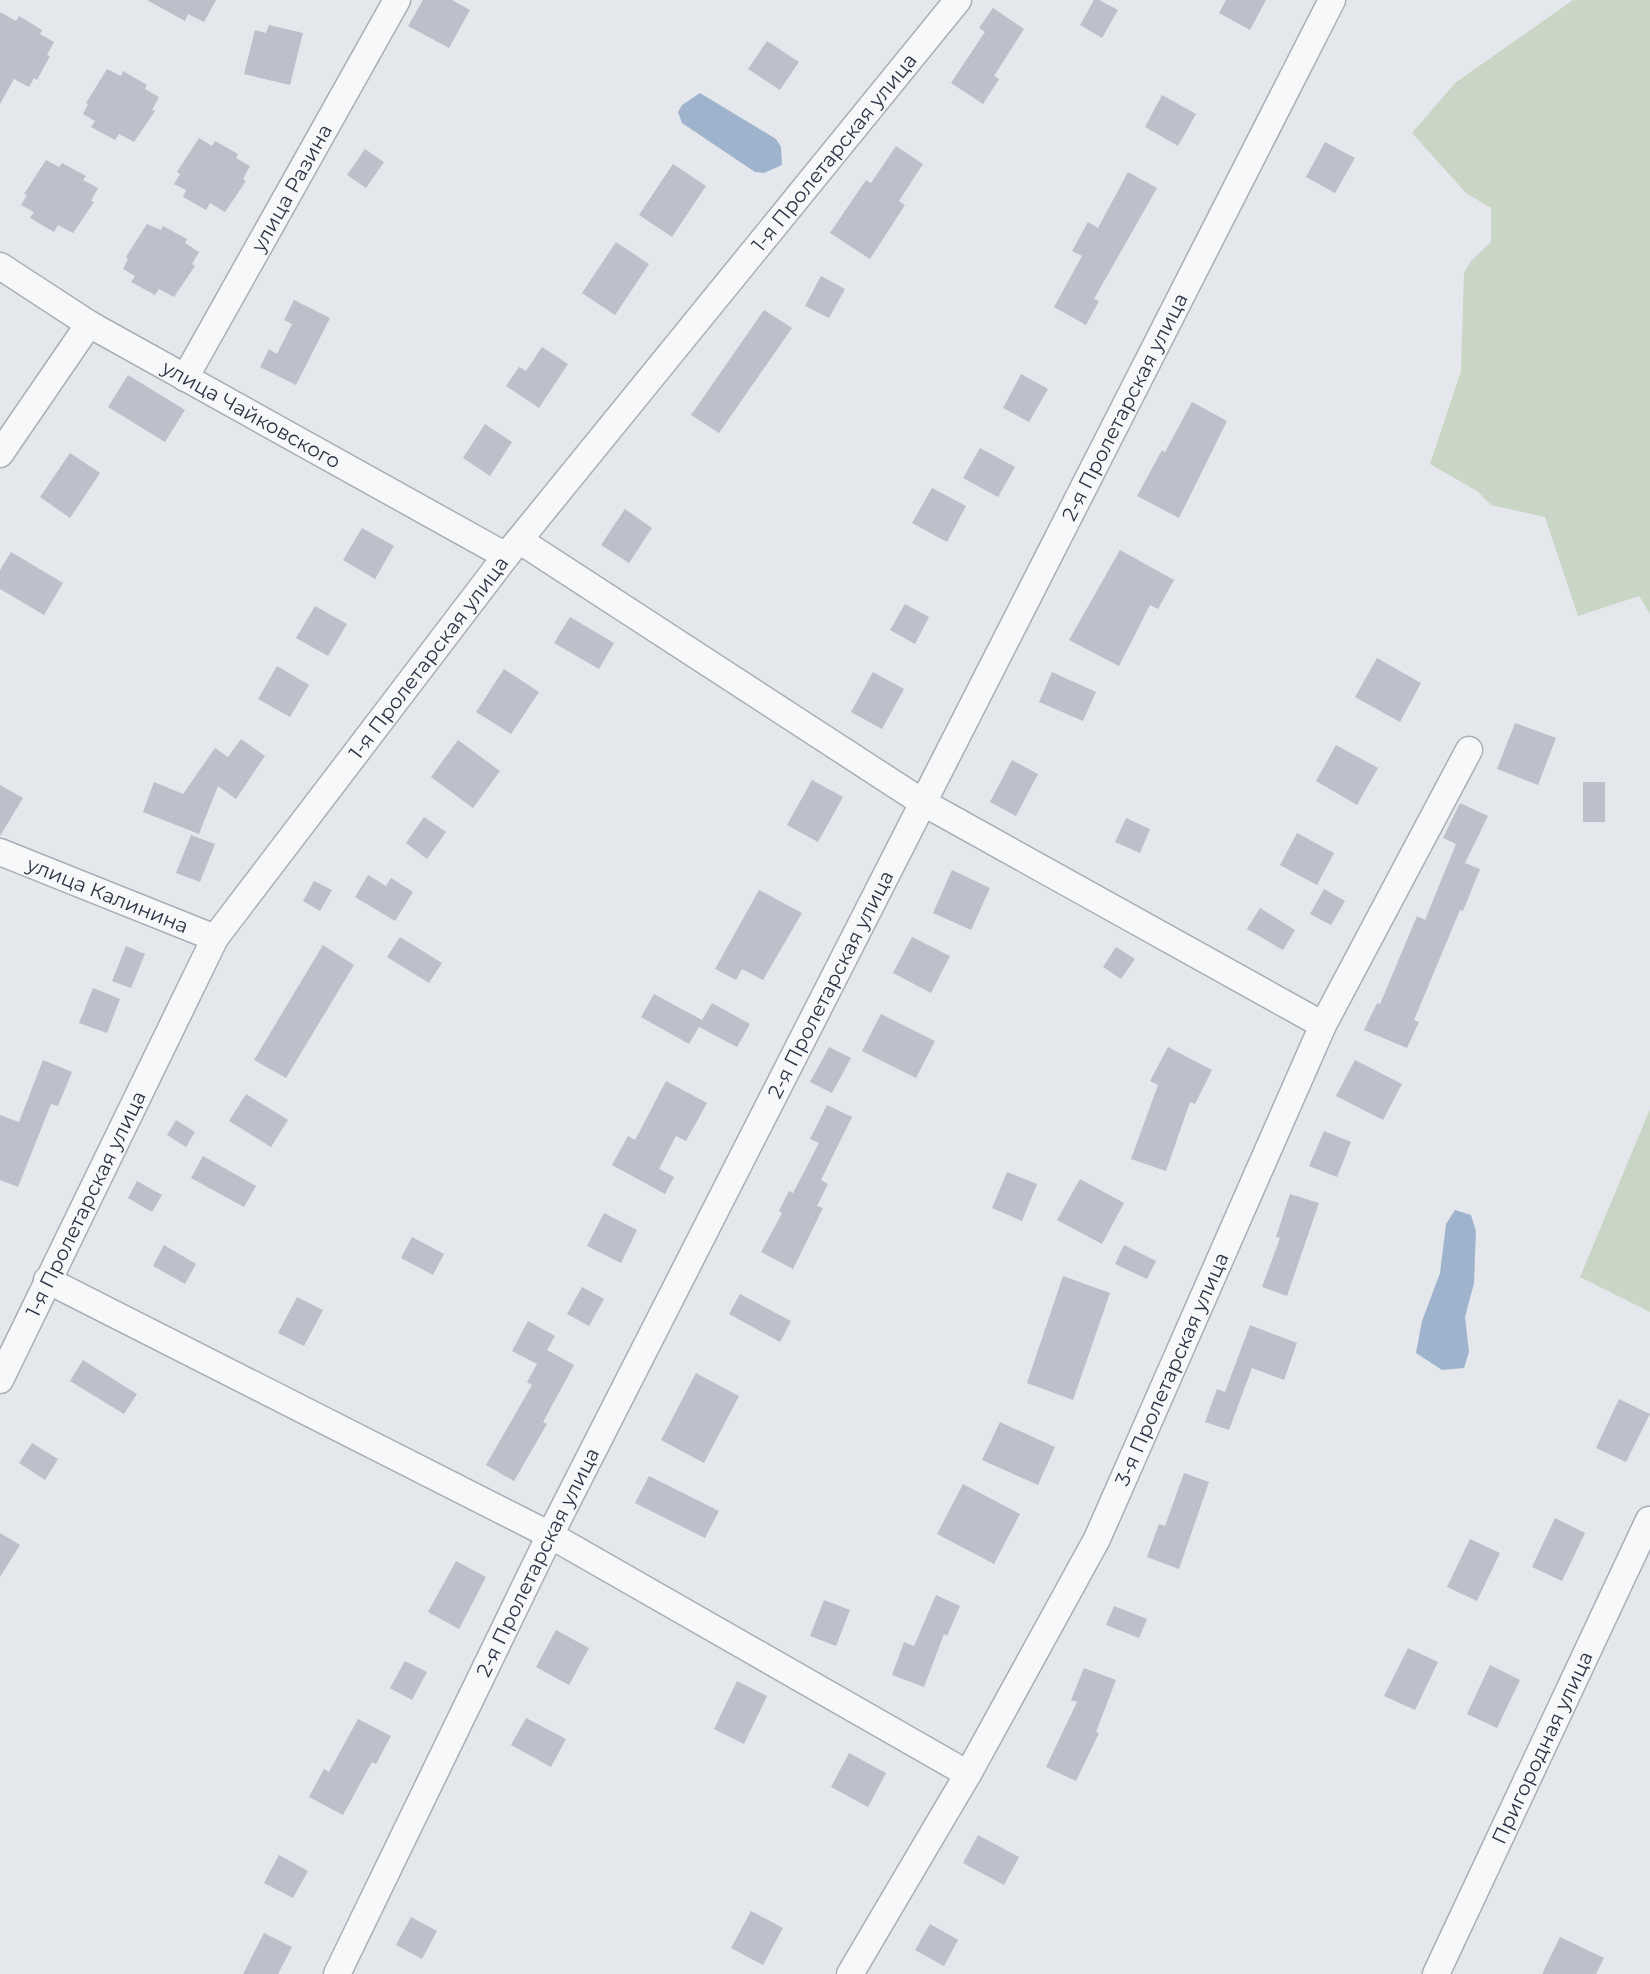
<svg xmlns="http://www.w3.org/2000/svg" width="1650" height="1974" font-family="Montserrat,sans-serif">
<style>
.green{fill:#c9d6c5}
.water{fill:#9fb4cc}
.building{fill:#bbc0ca}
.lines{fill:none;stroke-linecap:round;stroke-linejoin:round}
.street-casing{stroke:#a9aeb7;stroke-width:29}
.street{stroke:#f7f8fa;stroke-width:26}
.labels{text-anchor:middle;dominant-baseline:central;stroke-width:6;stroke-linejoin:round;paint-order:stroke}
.street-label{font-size:20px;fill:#2b3445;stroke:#f4f6f9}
</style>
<rect width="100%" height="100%" fill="#e4e7ec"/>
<path class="green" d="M1573 0H1650V614L1639 596 1578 616 1545 517 1491 505 1477 491 1430 464 1461 371 1464 273 1471 261 1491 242V208L1466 193 1412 133 1455 83Z
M1650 1109V1312L1580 1277Z"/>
<path class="water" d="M700 93 776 139 781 147 782 165 764 173 755 172 682 123 678 112 682 105Z
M1455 1210 1471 1215 1476 1231 1474 1283 1465 1317 1469 1352 1464 1368 1442 1370 1416 1353 1422 1321 1440 1273 1446 1224Z"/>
<path class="building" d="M147 0H216L204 22 188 14 185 21Z
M423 0H452L470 10 449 48 408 26Z
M1094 0H1099L1118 10 1102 38 1080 25Z
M1226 0H1266L1250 30 1219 13Z
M993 8 1024 29 994 76 999 79 983 104 951 83 985 32 979 28Z
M0 12 16 21 19 16 42 30 40 34 54 42 47 55 50 56 37 80 34 78 29 87 14 79 0 104Z
M269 25 303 33 290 85 244 74 255 30 266 33Z
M767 41 799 62 780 90 748 69Z
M107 69 121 76 123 71 147 85 145 89 159 97 152 110 155 111 134 142 119 134 115 140 91 127 95 121 83 114 88 104 86 103Z
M1162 95 1196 114 1178 146 1145 127Z
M199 138 212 146 215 141 238 154 236 158 250 166 243 179 246 181 225 212 210 203 206 210 183 197 186 190 174 184 180 174 177 172Z
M1325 142 1355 158 1335 193 1306 177Z
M896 146 923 164 899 201 905 205 870 259 830 233 866 180 871 183Z
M365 149 384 162 366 188 347 175Z
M46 160 59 167 62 163 86 176 83 180 98 188 91 201 94 202 73 233 58 225 54 232 30 218 34 212 21 205 27 195 24 194Z
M673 164 706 186 672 237 639 215Z
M1128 172 1157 188 1094 299 1099 301 1086 325 1054 307 1082 256 1072 251 1088 222 1098 228Z
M147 224 161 230 163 226 187 239 185 243 199 252 192 264 195 266 174 297 159 289 155 295 131 282 135 276 123 269 128 259 126 257Z
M616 242 649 264 615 315 582 293Z
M821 276 845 289 829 318 805 306Z
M294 300 330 318 296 385 260 367 269 349 277 354 292 324 284 320Z
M764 310 792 328 719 433 691 415Z
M542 347 568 364 539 408 506 386 519 367 526 371Z
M1021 374 1048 389 1029 422 1003 408Z
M128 375 185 410 165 442 108 407Z
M1192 402 1227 421 1179 518 1137 496 1162 450 1165 452Z
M485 424 512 442 490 476 463 458Z
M980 448 1015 467 998 497 963 478Z
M70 453 100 473 70 518 40 497Z
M932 488 966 506 947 542 912 523Z
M625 509 652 528 629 563 601 545Z
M362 528 394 546 375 579 343 560Z
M1120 550 1174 580 1158 609 1150 605 1119 666 1069 640Z
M11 552 63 583 44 615 0 589V570Z
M905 604 929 617 915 644 890 630Z
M315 606 347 624 328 656 296 638Z
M570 617 614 643 599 669 554 643Z
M1377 658 1421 683 1400 722 1355 697Z
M277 666 309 685 290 717 258 699Z
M504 669 539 692 511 734 476 712Z
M873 672 904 689 882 729 851 712Z
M1052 672 1096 692 1083 721 1039 702Z
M1515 723 1556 738 1538 785 1497 769Z
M241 739 265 756 236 799 218 786 199 834 143 812 154 782 183 794 215 748 228 757Z
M458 740 500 771 473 808 431 777Z
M1336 745 1378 768 1357 805 1316 781Z
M1012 760 1038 774 1016 816 990 802Z
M812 780 843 797 818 842 787 825Z
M1583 782H1605V822H1583Z
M0 785 23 798 0 836Z
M1460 803 1488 816 1465 863 1480 869 1463 911 1460 910 1414 1020 1419 1022 1407 1048 1364 1030 1377 1003 1380 1004 1417 916 1425 920 1456 844 1443 838Z
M424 817 446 832 427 859 406 843Z
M1126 818 1150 829 1140 853 1115 842Z
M1297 833 1334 853 1317 885 1280 865Z
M191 835 215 844 200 882 176 873Z
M952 870 990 888 971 930 933 913Z
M368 875 386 886 391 878 413 892 395 921 355 897Z
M314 881 332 890 320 911 303 901Z
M1324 889 1345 901 1331 925 1310 914Z
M759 890 802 913 763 980 742 969 736 980 715 969Z
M1260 908 1295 930 1283 950 1247 929Z
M400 937 442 963 429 983 387 957Z
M912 937 950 956 931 993 893 973Z
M323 945 354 965 286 1078 254 1060Z
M126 946 145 954 131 988 112 981Z
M1116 947 1135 959 1121 979 1103 967Z
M93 988 120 999 107 1033 79 1023Z
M654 994 702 1020 712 1003 750 1024 737 1047 699 1027 689 1044 641 1017Z
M881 1014 935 1041 916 1078 862 1051Z
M829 1047 851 1058 832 1093 810 1082Z
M1168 1047 1212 1070 1195 1104 1190 1102 1166 1171 1131 1159 1158 1085 1150 1081Z
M43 1060 72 1072 58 1106 51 1104 18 1187 0 1180V1115L19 1122Z
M1355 1060 1402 1084 1383 1120 1336 1096Z
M666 1081 707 1103 686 1141 676 1136 659 1169 674 1177 665 1194 612 1165 628 1136 635 1140Z
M246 1094 288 1120 271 1147 229 1121Z
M827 1105 852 1117 821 1180 828 1184 817 1206 823 1208 793 1269 761 1252 782 1213 779 1211 789 1191 793 1193 819 1143 810 1139Z
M176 1120 195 1132 186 1147 167 1135Z
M1324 1131 1351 1142 1337 1177 1309 1166Z
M203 1156 256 1186 244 1207 191 1178Z
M1007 1172 1037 1184 1022 1221 992 1208Z
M1080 1179 1124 1203 1102 1244 1057 1220Z
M137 1181 162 1195 152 1212 128 1198Z
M1290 1194 1319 1203 1287 1296 1262 1287 1280 1238 1276 1237Z
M604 1213 637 1230 621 1263 587 1246Z
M412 1237 444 1254 433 1275 401 1258Z
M164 1245 196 1264 185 1284 153 1266Z
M1124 1245 1156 1261 1147 1279 1115 1264Z
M1063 1276 1110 1293 1073 1400 1027 1383Z
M582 1287 604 1299 589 1326 567 1314Z
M740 1294 791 1321 780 1342 729 1314Z
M297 1297 323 1310 304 1346 278 1333Z
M528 1321 555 1336 547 1350 574 1365 543 1422 547 1424 514 1481 486 1465 532 1385 527 1382 537 1364 512 1351Z
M1250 1325 1297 1343 1284 1380 1252 1368 1229 1430 1205 1422 1217 1389 1225 1392Z
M83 1360 137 1394 124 1414 70 1381Z
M696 1373 739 1396 704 1463 661 1440Z
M1619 1399 1650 1414 1626 1462 1596 1448Z
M1000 1422 1055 1447 1038 1485 982 1460Z
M32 1443 58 1459 45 1480 19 1463Z
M1184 1473 1209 1482 1179 1569 1147 1557 1159 1524 1165 1526Z
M649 1476 719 1511 705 1538 635 1503Z
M963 1484 1020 1514 994 1564 937 1534Z
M1555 1518 1585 1533 1562 1581 1532 1567Z
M0 1533 20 1545 0 1577Z
M1470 1539 1500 1553 1477 1601 1447 1587Z
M456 1561 486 1577 459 1629 428 1612Z
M936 1595 960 1606 947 1636 944 1634 924 1687 892 1675 904 1642 914 1646Z
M824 1600 850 1610 836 1646 810 1636Z
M1114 1606 1147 1619 1139 1638 1106 1625Z
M556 1630 589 1648 569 1685 536 1667Z
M1408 1648 1438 1662 1415 1710 1384 1696Z
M405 1661 427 1672 412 1700 390 1688Z
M1490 1665 1520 1680 1497 1728 1467 1714Z
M1084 1668 1116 1680 1096 1732 1099 1733 1076 1781 1046 1767 1077 1702 1071 1700Z
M737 1681 767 1696 744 1744 714 1729Z
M526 1718 566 1739 551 1767 511 1745Z
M358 1719 391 1736 376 1764 372 1762 343 1815 309 1797 324 1769 329 1772Z
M849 1753 886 1773 868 1807 831 1787Z
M978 1835 1019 1857 1004 1885 963 1863Z
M279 1855 308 1871 293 1898 264 1883Z
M751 1911 783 1928 763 1965 731 1948Z
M411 1917 437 1931 422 1959 396 1945Z
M930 1924 958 1940 944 1966 915 1950Z
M264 1933 292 1947 278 1974H243Z
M1560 1937 1604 1958 1596 1974H1542Z"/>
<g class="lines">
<defs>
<g id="street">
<path id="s1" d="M0 266 89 324 506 556"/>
<path id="s2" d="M185 378 397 0"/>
<path d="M0 454 89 324"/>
<path d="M519 540 922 802 1323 1025"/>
<path id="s3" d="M0 852 215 938"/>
<path d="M47 1280 550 1535 968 1774"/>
<path id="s4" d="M0 1380 215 938 506 556 958 0"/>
<path id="s5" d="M337 1974 550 1535 1332 0"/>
<path id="s6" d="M850 1974 968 1774 1097 1539 1323 1025 1469 750"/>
<path id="s7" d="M1436 1974 1649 1520"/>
</g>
</defs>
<use href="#street" class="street-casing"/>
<use href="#street" class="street"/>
</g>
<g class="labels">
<g class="street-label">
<text stroke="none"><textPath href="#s4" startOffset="1492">1-я Пролетарская улица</textPath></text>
<text stroke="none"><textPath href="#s2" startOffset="218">улица Разина</textPath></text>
<text stroke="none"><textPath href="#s5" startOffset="1754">2-я Пролетарская улица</textPath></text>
<text stroke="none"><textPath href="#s1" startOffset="292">улица Чайковского</textPath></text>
<text stroke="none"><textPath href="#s4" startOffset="844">1-я Пролетарская улица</textPath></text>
<text stroke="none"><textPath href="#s3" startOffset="116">улица Калинина</textPath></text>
<text stroke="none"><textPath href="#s5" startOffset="1106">2-я Пролетарская улица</textPath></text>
<text stroke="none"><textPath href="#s4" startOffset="196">1-я Пролетарская улица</textPath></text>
<text stroke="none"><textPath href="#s6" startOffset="686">3-я Пролетарская улица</textPath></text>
<text stroke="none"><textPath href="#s5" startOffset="458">2-я Пролетарская улица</textPath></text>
<text stroke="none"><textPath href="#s7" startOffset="250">Пригородная улица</textPath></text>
</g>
</g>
</svg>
